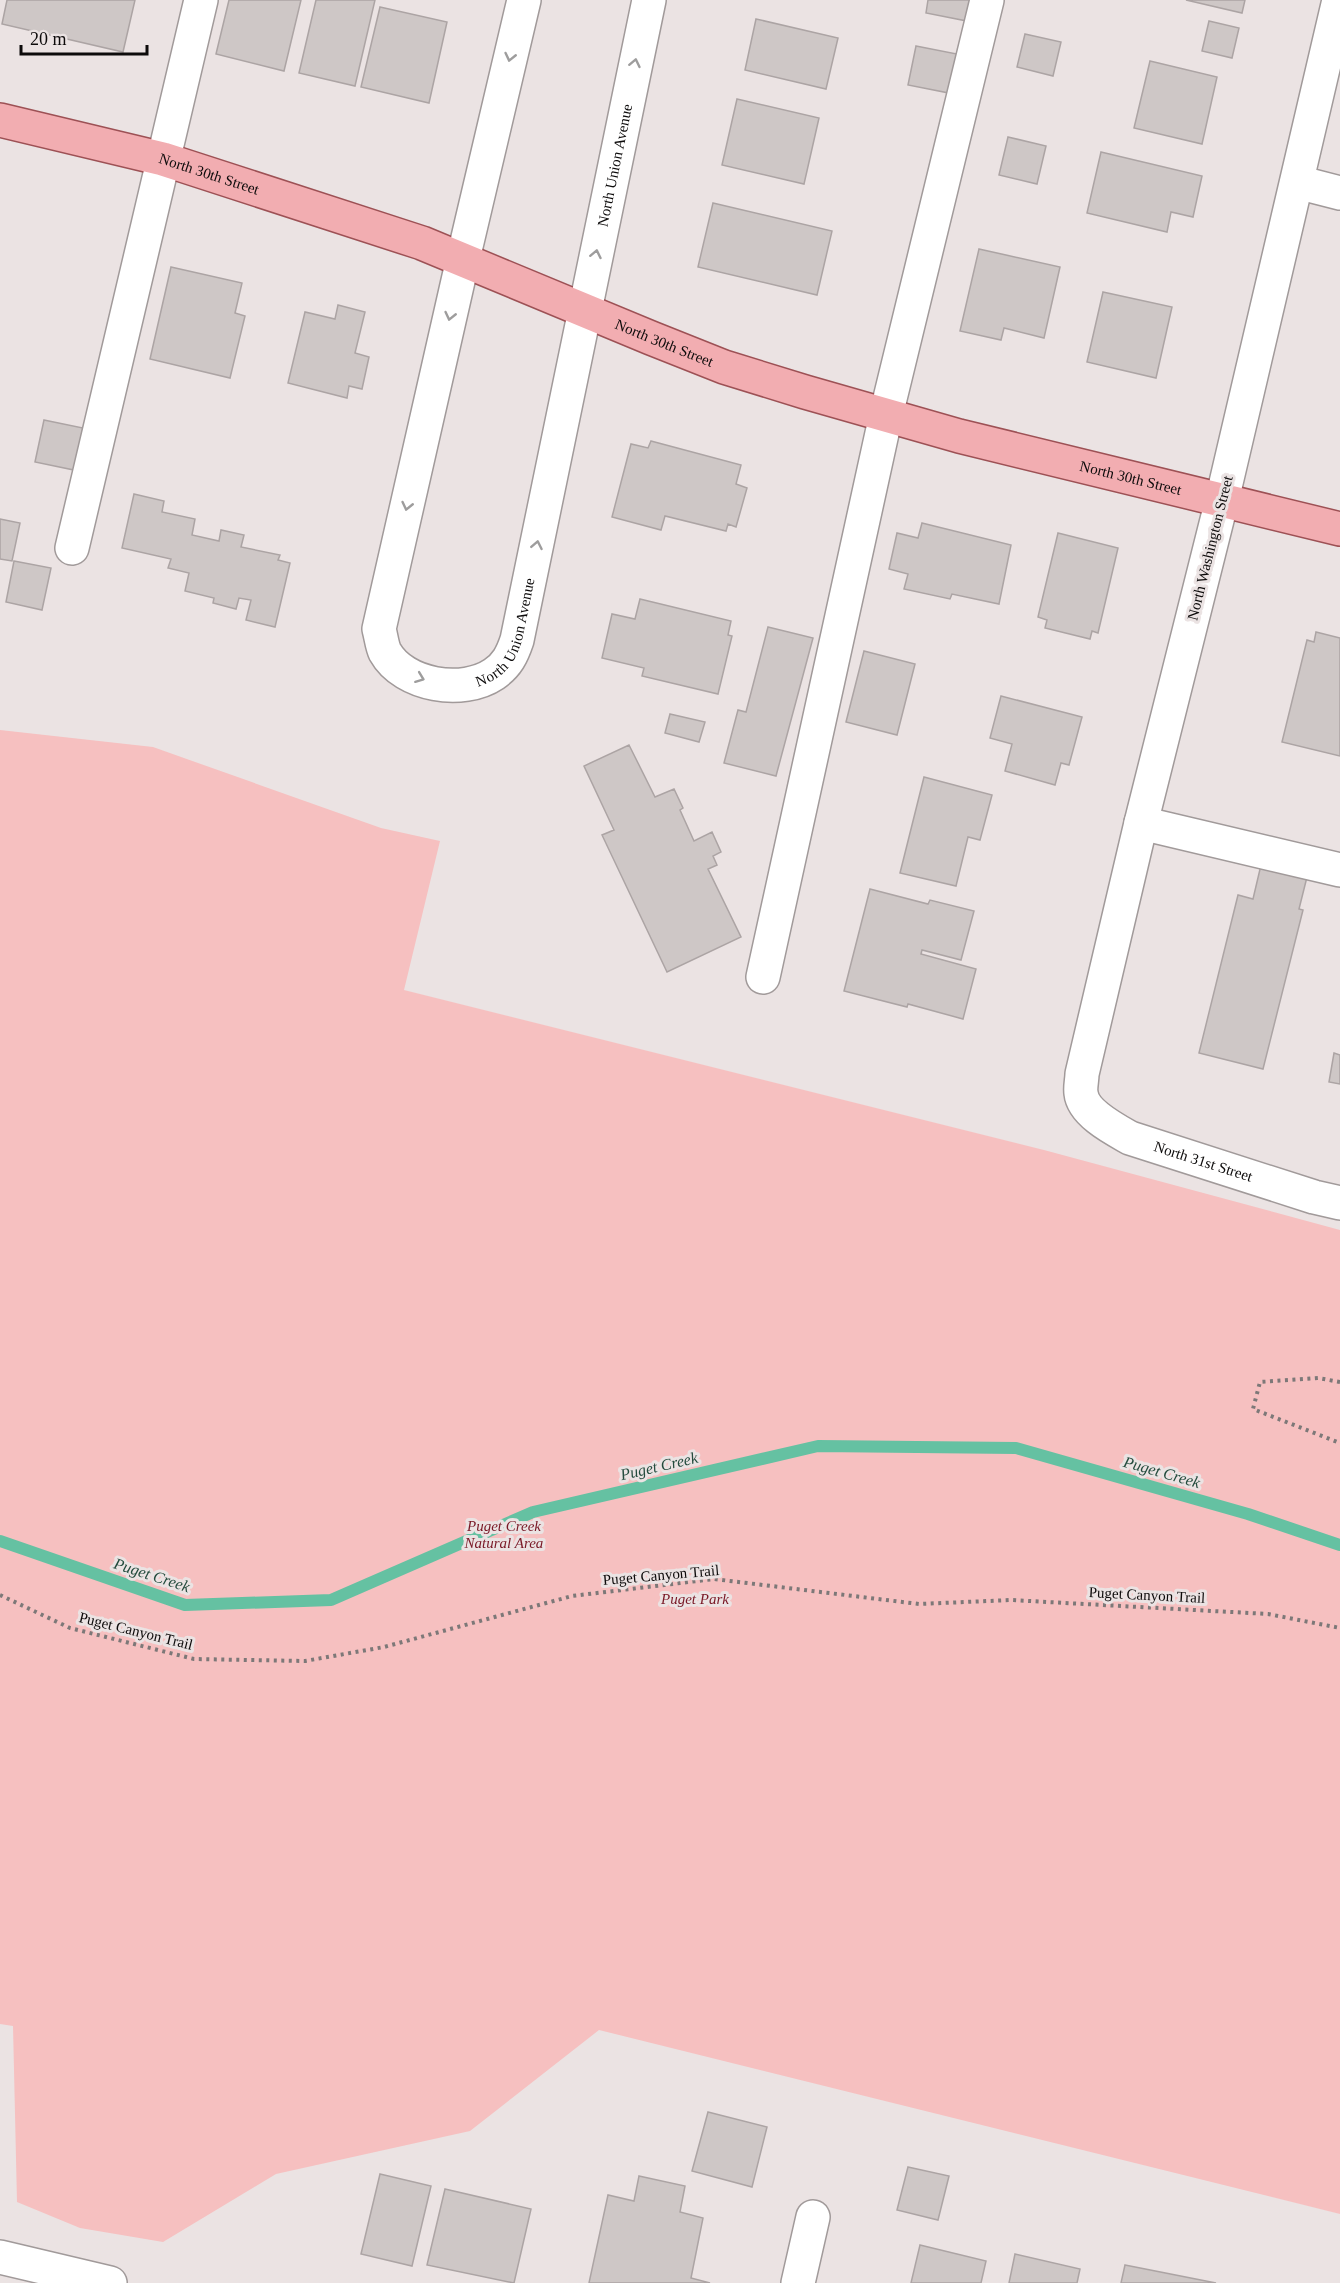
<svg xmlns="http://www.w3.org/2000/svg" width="1340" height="2283" font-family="'Times New Roman',serif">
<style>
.green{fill:#f6c0c0}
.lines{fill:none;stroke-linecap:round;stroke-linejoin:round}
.stream{stroke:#65c1a2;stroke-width:12}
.building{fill:#cec7c6;stroke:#aca4a4;stroke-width:1.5}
.minor-casing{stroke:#a19a9a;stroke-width:36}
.major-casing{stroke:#9d5155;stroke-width:36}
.path{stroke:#7d7878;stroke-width:4;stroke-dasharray:3 4.5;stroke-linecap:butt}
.minor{stroke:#fff;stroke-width:33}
.major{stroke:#f2adb1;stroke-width:33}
.oneway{stroke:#9e9d9d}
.labels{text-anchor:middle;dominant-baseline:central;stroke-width:6;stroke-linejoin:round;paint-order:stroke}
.street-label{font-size:15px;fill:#0d0b0b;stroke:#ebe3e3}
.park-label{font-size:15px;font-style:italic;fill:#791826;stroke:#ebe3e3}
.water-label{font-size:16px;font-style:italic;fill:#234b3d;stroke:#ebe3e3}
</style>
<rect width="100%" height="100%" fill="#ebe3e3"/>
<path class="green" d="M0 730 153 747 381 828 440 841 404 990 1044 1150 1340 1230V2214L599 2030 470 2131 276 2174 163 2242 80 2228 17 2202 13 2026 0 2024Z"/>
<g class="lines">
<path class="stream" d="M0 1541 185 1605 331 1600 533 1512 818 1446 1016 1448 1248 1514 1340 1545"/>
</g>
<path class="building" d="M7 0H135L123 52 2 24Z
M229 0H301L284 71 216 54Z
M316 0H375L355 86 299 73Z
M928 0H971L967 21 926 13Z
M1186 0H1245L1242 13Z
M380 7 447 22 429 103 361 87Z
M756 19 838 38 826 89 745 70Z
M1209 21 1239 28 1232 58 1202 51Z
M1025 34 1061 42 1053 76 1017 67Z
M916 46 957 54 949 93 908 85Z
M1150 61 1217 77 1202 144 1134 128Z
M737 99 819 118 804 184 722 165Z
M1008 137 1046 146 1037 184 999 175Z
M1101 152 1202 176 1193 217 1171 212 1167 232 1087 213Z
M713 203 832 231 817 295 698 267Z
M979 249 1060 267 1044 338 1004 328 1001 340 960 331Z
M171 267 242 283 235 313 245 316 230 378 150 359Z
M1103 292 1172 307 1156 378 1087 362Z
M338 305 365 312 355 353 369 357 362 389 349 386 347 398 288 383 305 312 335 319Z
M44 420 83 428 74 470 35 462Z
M651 441 741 465 736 484 747 488 736 527 728 524 726 531 665 516 661 530 612 517 631 444 648 448Z
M134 494 164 501 162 512 195 519 192 535 219 541 221 530 244 535 241 547 280 555 278 560 290 563 275 627 246 620 251 600 239 598 236 609 213 603 214 598 185 591 189 573 168 568 171 559 122 548Z
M0 519 20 523 12 561 0 559Z
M922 523 1011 545 999 604 952 594 950 599 904 589 908 574 889 569 897 533 918 538Z
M1058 533 1118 548 1098 633 1092 631 1090 639 1045 628 1047 620 1038 617Z
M14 561 51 568 42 610 6 602Z
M640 599 731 621 728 635 732 636 718 694 642 676 644 668 602 658 612 614 635 619Z
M768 627 813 638 776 776 724 763 738 710 746 712Z
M1316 632 1340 638V756L1282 742 1307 640 1314 642Z
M864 651 915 664 897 735 846 722Z
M1001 696 1082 717 1069 765 1061 763 1055 785 1005 771 1012 744 990 738Z
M670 714 705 722 699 742 665 733Z
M629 745 655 797 674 789 683 808 680 810 694 841 712 832 721 852 713 856 717 865 708 869 741 937 667 972 602 835 614 830 584 766Z
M924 777 992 795 980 840 968 837 956 886 900 873Z
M1261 865 1307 877 1299 909 1303 910 1263 1069 1199 1053 1238 895 1253 899Z
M870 889 928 904 930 900 974 911 961 960 922 950 921 954 976 969 963 1019 908 1004 907 1007 844 991Z
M1334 1053 1340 1055V1084L1329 1082Z
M708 2112 767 2127 752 2187 692 2171Z
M908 2167 949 2176 938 2220 897 2210Z
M380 2174 431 2186 412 2266 361 2254Z
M639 2176 685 2186 680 2212 703 2218 691 2278 710 2283H589L608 2195 634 2201Z
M445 2189 531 2209 514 2283 427 2265Z
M920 2245 986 2261 981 2283H911Z
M1015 2254 1080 2269 1077 2283H1009Z
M1125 2265 1216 2283H1121Z"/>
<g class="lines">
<defs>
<g id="minor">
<path id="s1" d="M524 0 463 259 379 629C381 636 382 646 385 652 404 686 463 695 494 674 507 665 512 655 517 640L649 0"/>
<path id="s2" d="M1339 0 1222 500 1141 823 1082 1074C1082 1080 1080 1087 1081 1093 1083 1113 1114 1129 1130 1138L1314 1197 1340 1203"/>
<path d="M1297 182 1340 193"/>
<path d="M72 548 201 0"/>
<path d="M1141 823 1340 870"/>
<path d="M763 977 886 415 987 0"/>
<path d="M0 2257 110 2283"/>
<path d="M798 2283 813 2217"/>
</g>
<g id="major">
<path id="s3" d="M0 120 163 159 422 243 651 338 724 367 805 392 959 436 1340 529"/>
</g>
</defs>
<use href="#minor" class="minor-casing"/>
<use href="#major" class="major-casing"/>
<path class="path" d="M1340 1382 1318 1378 1260 1382 1253 1409 1340 1443
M0 1595 70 1628 194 1659 305 1661 384 1647 572 1596 714 1579 919 1604 1011 1600 1268 1614 1340 1628"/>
<use href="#minor" class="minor"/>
<use href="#major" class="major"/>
</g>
<defs><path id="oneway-chevron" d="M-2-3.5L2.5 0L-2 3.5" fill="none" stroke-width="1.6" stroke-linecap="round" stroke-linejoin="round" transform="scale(1.5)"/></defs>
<g class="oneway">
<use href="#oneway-chevron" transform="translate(510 57) rotate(103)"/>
<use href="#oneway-chevron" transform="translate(635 63) rotate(-78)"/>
<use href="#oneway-chevron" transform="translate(596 254) rotate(-78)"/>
<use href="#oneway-chevron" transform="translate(450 316) rotate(103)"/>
<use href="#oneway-chevron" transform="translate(407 506) rotate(103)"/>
<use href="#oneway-chevron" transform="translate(537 545) rotate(-79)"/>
<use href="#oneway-chevron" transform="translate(420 678) rotate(21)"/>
</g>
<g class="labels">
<g class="street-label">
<text stroke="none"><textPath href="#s1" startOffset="1318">North Union Avenue</textPath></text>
<text stroke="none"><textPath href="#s3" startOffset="216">North 30th Street</textPath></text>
<text stroke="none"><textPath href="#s3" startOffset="702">North 30th Street</textPath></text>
<text stroke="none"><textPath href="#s3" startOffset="1188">North 30th Street</textPath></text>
<text transform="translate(1210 548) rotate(-76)">North Washington Street</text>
<text stroke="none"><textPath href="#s1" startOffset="834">North Union Avenue</textPath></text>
<text stroke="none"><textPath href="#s2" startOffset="1269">North 31st Street</textPath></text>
<text transform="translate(661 1575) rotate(-5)">Puget Canyon Trail</text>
<text transform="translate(1147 1595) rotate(3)">Puget Canyon Trail</text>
<text transform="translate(136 1631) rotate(14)">Puget Canyon Trail</text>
</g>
<g class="park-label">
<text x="504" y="1526">Puget Creek<tspan x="504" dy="17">Natural Area</tspan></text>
<text x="695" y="1599">Puget Park</text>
</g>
<g class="water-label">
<text transform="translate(659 1466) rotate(-13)">Puget Creek</text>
<text transform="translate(1162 1472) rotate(16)">Puget Creek</text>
<text transform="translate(152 1575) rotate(18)">Puget Creek</text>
</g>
</g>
<path d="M21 45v9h126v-9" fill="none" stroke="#0d0b0b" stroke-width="3"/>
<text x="30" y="45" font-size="18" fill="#0d0b0b" stroke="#ebe3e3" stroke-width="4.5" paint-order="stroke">20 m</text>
</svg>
